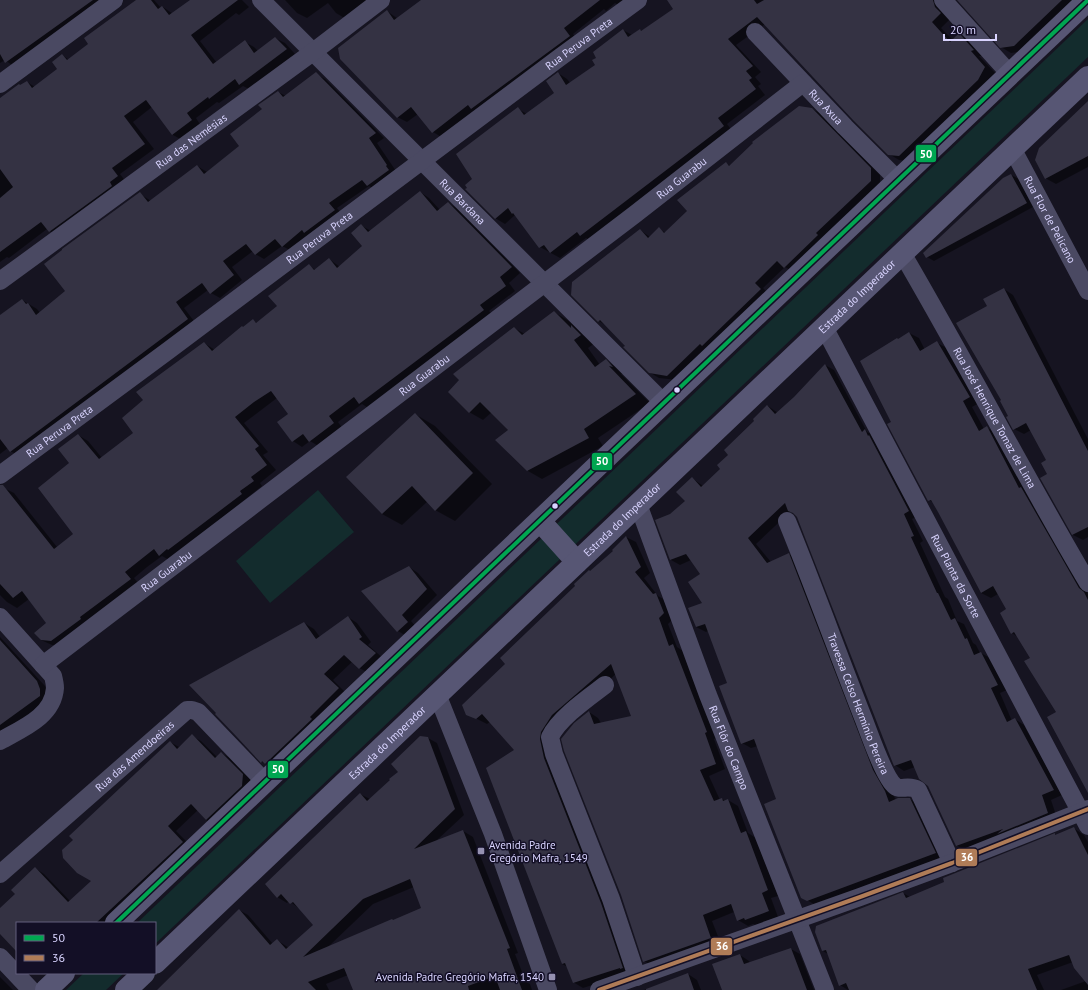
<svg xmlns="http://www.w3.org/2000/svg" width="1088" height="990" font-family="'PT Sans',sans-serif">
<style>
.green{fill:#132c2d}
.shadow{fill:#0007;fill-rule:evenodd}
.building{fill:#343243;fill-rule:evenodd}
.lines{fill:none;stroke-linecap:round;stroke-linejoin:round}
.street{stroke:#4a4962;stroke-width:18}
.secondary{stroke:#575674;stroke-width:22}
.bus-1-casing{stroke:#130f26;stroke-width:7}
.bus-2-casing{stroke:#130f26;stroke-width:7}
.bus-1{stroke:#00a651;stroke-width:4}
.bus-2{stroke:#b07c57;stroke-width:4}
.bus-dot{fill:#d9d4ff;stroke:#130f26;stroke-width:1.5}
.poi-dot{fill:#9591b1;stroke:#130f26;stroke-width:1.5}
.labels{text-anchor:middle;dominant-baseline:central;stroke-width:3;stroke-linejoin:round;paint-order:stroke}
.street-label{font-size:11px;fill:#d9d4ff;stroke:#130f26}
.poi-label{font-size:11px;fill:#d9d4ff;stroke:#130f26;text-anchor:start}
.line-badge{stroke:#130f26;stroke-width:1.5}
.badge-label{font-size:11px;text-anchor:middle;font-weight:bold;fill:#fff}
</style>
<rect width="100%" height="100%" fill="#161421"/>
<path class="green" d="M1088 19V57L155 944V923H137Z
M318 490 354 532 270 603 236 561Z
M84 973H124L106 990H66Z"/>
<path class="shadow" d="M0 0H111L16 68 5 60 0 63Z
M137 0H154L161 8 163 7 173 14 192 0H242L249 7 239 15 236 13 200 41 217 63 245 42 254 47 258 51 275 38 285 43 295 54 249 89 243 86 219 103 217 102 196 118 201 126 182 140 173 135 152 107 133 122 154 149 120 174 126 182 59 237 47 229 9 258 7 257 0 262V102L27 82 35 87 58 70 62 55 69 60 90 44Z
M285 0H371L346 19 336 13 328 3 307 18 297 13Z
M423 0H633L623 8 615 3 606 11 604 9 573 34 579 42 443 138 433 132 418 114 407 122 397 117 387 11 398 19Z
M668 0H944L950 19 941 28 953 40 959 35 969 40 983 56H979L995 73 988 85 909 161 899 160 889 154 765 24 736 45 761 72 755 77 761 84 758 86 765 95 727 124 733 132 591 241 586 238 560 258 540 247 515 215 505 224 495 218 474 180 518 109 527 114 555 94 558 73 567 79 571 84 596 65 623 30 632 35 640 30 642 31 675 10Z
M958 0H1077L1024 51 1011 53 1001 47Z
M316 74 325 79 384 138 377 143 396 171 377 191 369 186 337 208 343 216 292 251 282 246 264 259 255 254 253 251 232 267 242 280 220 298 211 293 208 290 184 308 197 325 20 456 10 451 8 448 0 454V315H1L22 300 37 309 40 313 67 291 140 194 151 201 197 166 207 172 241 147 263 110 278 92 286 96Z
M1088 102V167L1056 184 1045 178Z
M812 109 822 114 880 174V186L794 272 785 267 763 288 770 295 677 380 659 378 649 372 607 326 599 321 640 230 650 237 659 229 666 233 688 211 726 163 730 166Z
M1011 175 1019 179 1033 207 934 261 927 257 1004 179Z
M420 192 429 198 440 210 448 203 458 209 520 273 509 283 515 291 489 311 493 315 370 409 362 404 338 422 343 429 320 447 310 441 302 447 293 441 290 414 277 398 244 423 268 452 263 455 276 470 260 483 262 486 169 560 162 556 147 567 134 578 140 585 61 646 52 645 41 640 47 623 29 599 17 608 7 602 0 595V491L4 488 14 493 57 547 74 534 70 463 78 435 88 441 102 458 135 433 145 401 204 343 215 350 253 321 257 323 278 306 309 266 316 270 329 259 340 267 363 247 362 226 371 231Z
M1004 289 1013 295 1088 439V537L1083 540 1073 535 1041 478 1048 475V461L1031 430 1024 434 1014 429 1002 401 988 307Z
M554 312 569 321 595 343 588 348 600 365 606 361 620 369 626 374H621L650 403 598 438 603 446 542 479 528 471 509 431 492 412 483 420 469 412 514 328 525 334Z
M909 333 919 338 925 350 937 343 947 348 979 403 972 407 984 429 987 428 997 433 1088 594V789L1058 713 1032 658 1018 637 1012 633 1008 609 998 594 991 598 981 593 934 503 929 500 893 422 899 339Z
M825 365 834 370 867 432 874 435 918 516 912 519 923 541 920 543 945 597 948 599 957 621 964 624 973 643 976 645 980 653H981L990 658 1007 690 1000 693 1012 721 1015 719 1024 725 1062 795 1051 800 1057 818 966 851 956 845 928 785 915 767 904 771 895 765 798 517 791 511 756 544 771 562 789 554 798 560 882 776 896 800 910 799 919 805 944 858 817 906 802 897 777 800 758 746 751 748 742 743 728 684 708 631 706 632 696 627 704 603 701 574 691 560 680 565 671 560V515L686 501 692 478 703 486 722 469 729 455 768 406 778 413 794 398Z
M415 414 435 426 492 484 455 521 435 510 428 501 402 525 382 514Z
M626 537 636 542 650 573 644 578 658 596 665 600 673 619 668 624 677 647 683 651 717 738 714 739 725 769 709 776 720 800 722 799 726 801 728 800 738 806 748 833 756 838 778 896 771 898 778 917 756 925 753 924 748 926 738 920 734 912 712 921 721 944 654 967 644 961 589 712 598 718 601 723 633 717 616 674 562 721 551 737 630 973 583 988 573 982 568 967 562 964 515 750 490 722 487 724 467 714 507 664 591 572 614 551Z
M409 567 418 573 437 595 411 621 417 628 408 637 398 631 363 592Z
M348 617 357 623 371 642 368 645 384 659 369 673 359 668 352 662 333 680 347 694 271 767 262 762 304 623 314 629 320 637Z
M0 637 45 686 48 695V700L0 737Z
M192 736 201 741 217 757 221 753 230 758 252 780 215 825 206 820 198 810 176 831 192 847 110 923H17V951L0 933V910L17 894 35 868 44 874 70 901 93 881 170 742 179 747Z
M428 738 437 743 464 815 436 841 463 831 473 837 518 953 515 954 526 982 530 984 532 990H354L348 975 326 984 329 990H159L239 910 248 915 273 944 277 940 289 948 315 925 300 909 289 901 287 903 277 897 360 794 370 799 400 772ZM414 887 422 909 328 947 373 904Z
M1075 829 1084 835 1088 842V990H1061L1086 981 1073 962 1037 975 1044 990H848L840 985 828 954 823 951 903 893 910 897Z
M791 949 800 954 814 990H723L740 955 749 961 750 963Z
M688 974 697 980 701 990H644Z
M0 977 13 990H0Z"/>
<path class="building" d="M0 0H93L5 63 0 54Z
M136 0H151L158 9 162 6 169 15 190 0H238L191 35 213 64 245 40 254 53 275 37 287 49 239 85 235 79 209 99 208 97 187 113 192 120 172 135 146 100 124 116 145 144 112 168 118 176 110 182 112 186 49 232 41 222 0 252V198L13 187 0 169V98L19 84 20 85 27 81 32 88 57 69 52 62 62 54 67 60 88 44 84 38Z
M421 0H600L564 28 570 36 471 109 468 105 432 133 411 107 397 118 340 59 338 48 387 10 394 20Z
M667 0H754L757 4 764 0H933L935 7 941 13 932 22 950 42 959 33 974 50 971 51 985 67 978 80 899 156 888 155 853 120 757 17 728 39 753 66 746 71 752 78 749 80 756 89 718 118 724 126 580 236 577 232 550 253 544 245 539 248 513 213 512 214 508 208 495 219 465 189 467 188 465 185 472 179 456 154 518 107 524 115 554 93 546 81 558 72 566 85 595 65 592 60 596 58 593 52 623 29 628 37 640 29 641 31 673 9Z
M957 0H1062L1014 46 1000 48Z
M316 72 376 133 369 138 387 165 386 166 389 170 367 186 362 180 329 203 335 210 304 233 302 230 282 247 275 239 255 255 246 244 223 261 234 275 210 294 202 283 176 302 188 319 10 452 0 439V315L22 299 26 304 28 303 36 315 65 291 44 264 62 250V249L140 192 148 202 197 165 204 174 239 146 230 134 262 109 258 105 278 91 283 97Z
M1088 101V156L1045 179 1035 160 1039 148Z
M799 106 812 108 871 168V181L816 233 818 235 784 268 777 261 755 283 761 289 702 346 700 344 667 376 649 373 623 347 625 346 600 320 598 322 571 295 572 282 640 229 648 238 659 227 664 233 687 211 677 200 726 162 729 166 753 143 752 142Z
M1011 174 1027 203 926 258 923 253 1003 178Z
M420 191 437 211 448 202 512 267 500 277 506 286 480 305 484 310 359 404 354 397 329 416 334 423 309 442 303 434 292 442 277 422 288 414 271 391 254 402 235 417 259 446 255 449 267 465 251 477 254 481 240 491 242 494 168 550 167 549 159 556 154 549 125 572 131 579 80 617 81 619 51 641 41 640 34 633 46 623 22 591 13 598 0 584V485H3L54 549 73 534 38 488 69 463 58 449 78 434 99 459 133 433 122 418 143 400 136 392 204 342 212 351 242 326 243 327 253 319 256 323 277 306 268 296 309 264 314 270 329 258 337 268 362 246 351 233 361 224 368 232Z
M1004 288 1088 451V527L1072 535 1040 478 1047 474 1041 463 1046 460 1026 423 1013 430 1006 417 1008 416 1000 401 1001 400 956 323 987 306 983 299Z
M554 311 571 328V325L581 335 574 340 595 367 606 359 613 367 609 366 636 394 584 429 589 438 527 471 495 440 508 430 480 402 469 413 448 392 459 380 453 374 514 327 522 335Z
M909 332 920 351 937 341 970 397 963 401 979 431 987 426 1019 488 1021 487 1079 588 1084 592 1088 600V793L1047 717 1056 712 1024 661 1030 658 1014 632 1011 634 1000 613 1006 609 993 586 981 593 938 512 931 500 928 501 887 424 891 422 860 361 897 338 898 339Z
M825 364 862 432 865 429 868 436 869 435 909 511 904 514 914 536 911 537 937 593H938L951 620 955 618 965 639 967 638 974 655 981 652 998 685 991 688 1007 722 1015 718 1054 790 1042 795 1048 813 997 834 1003 829 956 846 928 786 919 779 911 760 894 766 892 761 797 517 793 513 788 511 785 503 748 538 767 563 789 553 873 770 885 791 889 802 898 798H910L936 853 807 901 801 898 764 804 776 799 754 739 741 744 719 686 727 683 705 624 696 627 688 608 702 603 688 582 700 574 686 554 670 560 655 520 670 514 685 501 676 492 692 477 701 487 720 469 717 465 728 455 724 450 754 421 753 419 767 405 775 414 794 397Z
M415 413 473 473 435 511 412 486 382 514 346 477Z
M626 536 641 567 635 572 653 594 656 593 664 613 659 618 669 646 673 644 707 732 705 733 716 764 700 770 714 801 722 798 723 801 728 799 741 833 746 831 768 890 762 893 769 911 745 920 744 918 737 921 731 904 703 915 711 938 643 962 621 895 564 751 561 739 574 723 589 711 594 724 631 716 611 664 552 715 541 732 540 739 544 758 601 903 623 968 620 969V968L573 983 565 963 562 964 486 768 514 750 482 714 476 719 466 715 462 705 505 664 500 658 575 586 574 584 589 570 590 571 613 551 612 550Z
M409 566 427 589 402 615 408 622 397 632 361 591Z
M348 616 362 637 359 639 376 653 359 669 344 655 324 674 339 688 310 717 312 719 265 764 262 761 261 763 237 737 215 714 216 713 189 685 304 622 316 639Z
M0 640 37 681 40 689V696L0 725Z
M192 734 215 758 221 752 243 774 242 786 206 820 191 804 168 826 183 842 96 923H17V952L0 934V908L15 894 11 890 35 867 68 902 91 881 77 873 63 858 62 850 73 840 69 836 170 741 177 749Z
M420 736 428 737 455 809 414 849 463 830 510 948 507 949 522 990H500L495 976 468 986 469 990H353L344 968 308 982 316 990H157L239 909 270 945 277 939 286 949 313 925 293 902 290 904 281 894 277 898 265 884 360 793 367 801 390 780 389 779 398 772 391 764ZM410 879 421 908 393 920 392 919 303 957 363 899Z
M1074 827 1088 855V985L1074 968 1069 955 1028 969 1037 990H849L846 983 839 986 826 950 822 951 815 932 816 926 903 892 906 898 944 882 943 878 1055 833V835Z
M791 948 807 990H722L712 964 740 954 744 964Z
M688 973 694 990H646V989Z"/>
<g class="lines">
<g class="street">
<path id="s1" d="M261 0C395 135 530 268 664 403"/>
<path d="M943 0 1010 74"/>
<path id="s2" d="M755 32 845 127 898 180"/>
<path d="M0 84 114 0"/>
<path id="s3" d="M1012 148 1088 291"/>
<path id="s4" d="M902 253C966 362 1024 475 1088 583"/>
<path id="s5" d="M0 281 313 52 381 0"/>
<path id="s6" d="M824 327 1088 826"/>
<path id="s7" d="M0 475 169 350 559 58 638 0"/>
<path id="s8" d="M638 504 708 695 825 990"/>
<path id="s9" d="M787 521C814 587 838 654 864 720 869 733 885 779 895 786 901 791 908 784 918 790L952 863"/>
<path d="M0 617 53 676C54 680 55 684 55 688 53 717 21 729 0 741"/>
<path id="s10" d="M43 665 634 215 803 83"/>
<path d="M605 685C588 698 559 718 550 737L554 754 611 899 637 977"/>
<path d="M437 694 493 834 548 990"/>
<path id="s11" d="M0 874 187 710H192L198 712 265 782"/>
<path d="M0 957 31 990"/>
<path d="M599 990 860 897 952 863 1088 809"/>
</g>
<g class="secondary">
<path d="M540 521 577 562"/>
<path d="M116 923 1088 0"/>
<path id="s12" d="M155 963 1088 77"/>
<path d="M46 990 64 973"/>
<path d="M126 990 144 973"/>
</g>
<defs>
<path id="bus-1" d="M116 923 1088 0"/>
<path id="bus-2" d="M599 990 860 897 952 863 1088 809"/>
</defs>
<use href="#bus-1" class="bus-1-casing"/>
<use href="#bus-2" class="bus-2-casing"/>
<use href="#bus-1" class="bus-1"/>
<use href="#bus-2" class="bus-2"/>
</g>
<g class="bus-dot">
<circle cx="677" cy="390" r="3.5"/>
<circle cx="555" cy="506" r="3.5"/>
</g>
<g class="poi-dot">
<rect x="477" y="847" width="8" height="8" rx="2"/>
<rect x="548" y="973" width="8" height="8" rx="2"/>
</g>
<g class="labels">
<g class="street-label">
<text stroke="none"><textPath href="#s7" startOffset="722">Rua Peruva Preta</textPath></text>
<text stroke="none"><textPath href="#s2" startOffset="103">Rua Axua</textPath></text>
<text stroke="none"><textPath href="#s5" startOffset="237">Rua das Nemésias</textPath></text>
<text stroke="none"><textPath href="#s10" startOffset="803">Rua Guarabu</textPath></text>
<text stroke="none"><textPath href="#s1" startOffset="285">Rua Bardana</textPath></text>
<text stroke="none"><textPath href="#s3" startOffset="81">Rua Flor de Pelicano</textPath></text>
<text stroke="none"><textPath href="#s7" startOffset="398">Rua Peruva Preta</textPath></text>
<text stroke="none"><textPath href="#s12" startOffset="968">Estrada do Imperador</textPath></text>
<text stroke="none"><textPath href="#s10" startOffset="479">Rua Guarabu</textPath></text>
<text stroke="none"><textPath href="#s4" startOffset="189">Rua José Henrique Tomaz de Lima</textPath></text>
<text stroke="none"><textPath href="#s7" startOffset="74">Rua Peruva Preta</textPath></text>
<text stroke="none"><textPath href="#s12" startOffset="644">Estrada do Imperador</textPath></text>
<text stroke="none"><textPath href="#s10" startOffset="155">Rua Guarabu</textPath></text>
<text stroke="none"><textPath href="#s6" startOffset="282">Rua Planta da Sorte</textPath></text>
<text stroke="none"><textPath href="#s9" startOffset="196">Travessa Celso Hermínio Pereira</textPath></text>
<text stroke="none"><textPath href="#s12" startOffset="320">Estrada do Imperador</textPath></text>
<text stroke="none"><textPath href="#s8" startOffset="260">Rua Flôr do Campo</textPath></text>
<text stroke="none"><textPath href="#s11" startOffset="179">Rua das Amendoeiras</textPath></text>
</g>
<g class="poi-label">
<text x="489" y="845">Avenida Padre<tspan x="489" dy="13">Gregório Mafra, 1549</tspan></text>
<text x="544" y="977" text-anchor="end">Avenida Padre Gregório Mafra, 1540</text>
</g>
</g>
<g class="line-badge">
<rect x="915" y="144" width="22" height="19" rx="4" fill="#00a651"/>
<rect x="591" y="452" width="22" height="19" rx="4" fill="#00a651"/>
<rect x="267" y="760" width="22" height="19" rx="4" fill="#00a651"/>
<rect x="955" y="848" width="23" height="19" rx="4" fill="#b07c57"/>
<rect x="710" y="937" width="23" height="19" rx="4" fill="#b07c57"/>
</g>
<g class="badge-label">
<text x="926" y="158">50</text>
<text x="602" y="465">50</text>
<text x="278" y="773">50</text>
<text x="967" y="861">36</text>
<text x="722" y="950">36</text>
</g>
<rect x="16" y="922" width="140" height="52" fill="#130f26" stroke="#625e7d"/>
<rect x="24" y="935" width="20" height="6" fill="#00a651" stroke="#625e7d"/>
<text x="52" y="942" font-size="12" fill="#d9d4ff">50</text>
<rect x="24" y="955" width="20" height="6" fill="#b07c57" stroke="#625e7d"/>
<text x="52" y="962" font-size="12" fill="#d9d4ff">36</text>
<path d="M944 34v6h52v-6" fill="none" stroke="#d9d4ff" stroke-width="2"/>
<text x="950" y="34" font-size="12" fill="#d9d4ff" stroke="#130f26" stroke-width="3" paint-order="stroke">20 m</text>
</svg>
